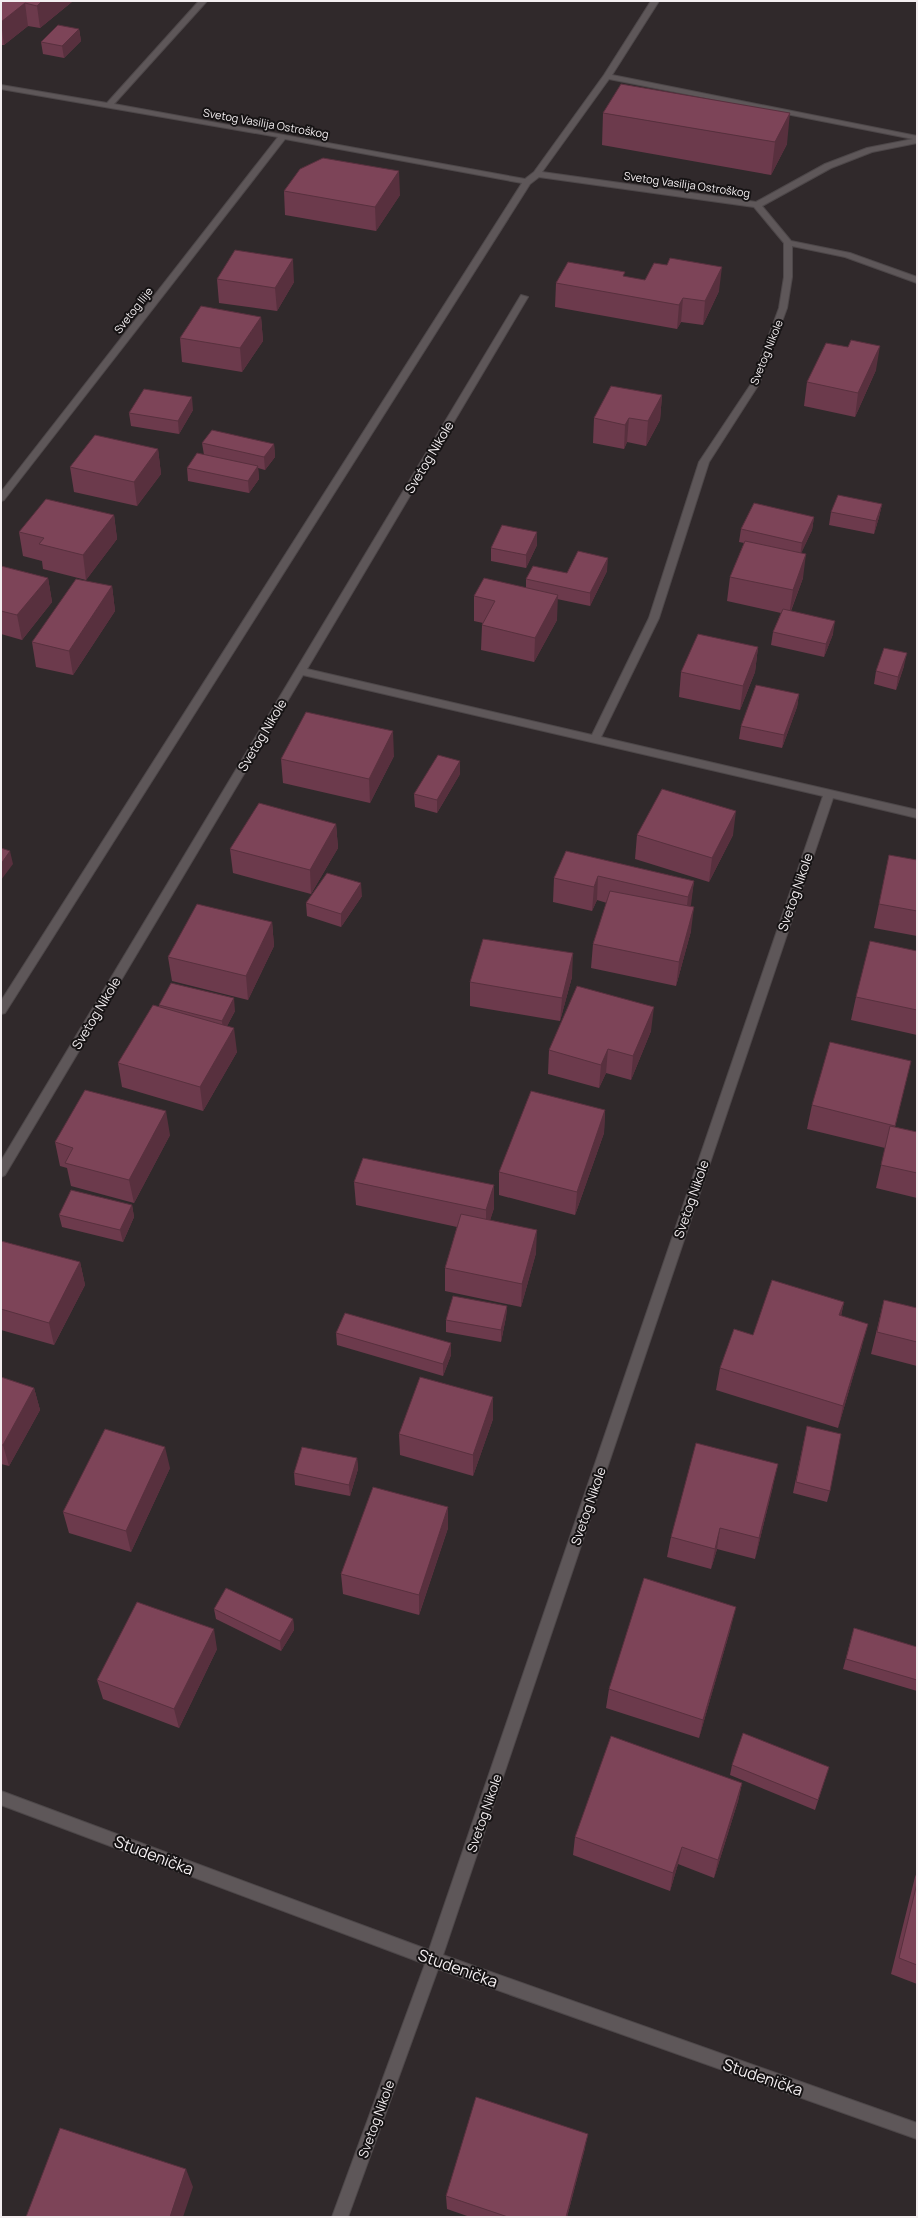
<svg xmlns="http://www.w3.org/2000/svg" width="918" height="2218" font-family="Manrope,sans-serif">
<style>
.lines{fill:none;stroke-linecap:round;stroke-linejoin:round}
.street-casing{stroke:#4d4749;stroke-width:2}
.street{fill:#5e5759;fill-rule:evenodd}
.wall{fill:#6c3a4c}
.shaded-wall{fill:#58303e}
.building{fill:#7d4458;stroke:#58303e}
.labels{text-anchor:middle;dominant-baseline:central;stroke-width:4;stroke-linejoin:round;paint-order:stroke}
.far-street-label{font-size:11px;fill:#f3eef0;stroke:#161314}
.street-label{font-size:13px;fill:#f3eef0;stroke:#161314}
.near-street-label{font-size:16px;fill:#f3eef0;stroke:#161314}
</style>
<rect width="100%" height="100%" fill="#30292b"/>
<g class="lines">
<defs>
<path id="street" d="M199 1H207L114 104 525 179 534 172 604 75 651 1H659L612 75 917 136V143L872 152 831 168 762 206 791 241 850 253 917 277V283L845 257 792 246V277L787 308 759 384 709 462 659 618 601 737 917 810V818L833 798 443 1955 917 2123V2139L438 1969 348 2217H332L425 1964 1 1805V1791L429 1950 823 796 303 675 5 1175 1 1177V1161L521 295 528 297 307 669 592 735 649 618 699 462 751 384 779 308 784 277V243L754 207 539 177 530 184 5 1013 1 1014V1001L522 183 285 139 4 500 1 501V492L278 137 1 89V85L107 103ZM609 79 913 139 867 148 825 164 756 202 542 172Z"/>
</defs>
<use href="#street" class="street-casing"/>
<use href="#street" class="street"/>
</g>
<path class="wall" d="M1 1H73L40 28 28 26 4 45H1Z
M79 29 81 41 64 58 43 54 41 42Z
M603 113 787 144 771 175 602 145Z
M284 191 400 195 376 231 285 215Z
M667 265 719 291 703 325 681 322 677 329 555 307 556 283 625 277 645 280Z
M217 279 294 282 277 311 219 303Z
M261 317 263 341 242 372 182 362 180 338Z
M876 370 855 417 804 406 807 382Z
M662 395 660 420 646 446 627 442 624 449 593 443 594 418Z
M193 410 179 434 131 426 129 413Z
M202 443 274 444 275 457 265 470 258 468 259 479 249 493 188 481 187 468 204 455Z
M158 449 161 474 137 506 74 492 70 467Z
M882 504 879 517 874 534 829 525 831 512Z
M114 515 117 539 86 580 43 569 42 561 23 556 19 532Z
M814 517 812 530 801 553 803 578 791 611 833 634 824 657 771 645 773 632 781 613 727 601 730 577 744 543 739 542 741 529Z
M537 545 526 568 491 561V548Z
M1 566 48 578 52 602 22 640 1 634Z
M607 571 590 606 557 599V620L534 662 481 650 482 625 483 623 474 621V596L526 588V579L567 573Z
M112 586 115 611 73 675 36 667 32 642Z
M758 647 755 672 740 710 679 697 681 672Z
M904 666 896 690 874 684 876 671Z
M799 694 797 707 782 748 739 739 741 726Z
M394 756 370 803 283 783 281 759Z
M460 774 437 813 415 807 414 794Z
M336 824 338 848 311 894 233 873 230 849Z
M637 835H733L709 882 635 859Z
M566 851 694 881 690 906 691 931 676 986 591 968 593 944 607 903 597 900 592 911 553 902 554 878Z
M889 855 917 860V936L874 928Z
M362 896 341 927 307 916 306 903Z
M272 922 274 946 248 1000 172 981 168 957Z
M917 951V1035L851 1020 856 997Z
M572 977 560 1021 470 1006V982Z
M159 1005 235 1011 227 1026 237 1052 203 1111 122 1087 118 1063 159 1006Z
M651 1031 631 1080 606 1073 599 1088 548 1074 549 1050Z
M911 1061 895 1127 917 1132V1198L876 1188 885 1148 807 1129 812 1105Z
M605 1110 604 1133 575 1215 499 1195V1172Z
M170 1135 134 1203 71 1186 67 1168 60 1166 55 1142Z
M354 1182 494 1208 490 1220 536 1253 521 1307 445 1291V1268L457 1227 356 1205Z
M132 1205 134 1217 123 1242 62 1227 59 1215Z
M1 1241 80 1262 85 1285 54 1345 1 1330Z
M884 1300 917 1308V1366L871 1354Z
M844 1302 841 1316 862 1346 838 1428 716 1390 720 1368 753 1335Z
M507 1306 506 1317 501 1342 446 1332V1320Z
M336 1333 451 1355 443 1376 337 1345Z
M1 1377 34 1388 40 1410 9 1466 1 1464Z
M493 1397V1419L473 1476 400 1455 399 1434Z
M807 1426 830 1491 827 1502 793 1493Z
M357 1458 358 1469 350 1496 295 1485 294 1473Z
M170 1468 131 1552 69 1533 63 1512Z
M773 1486 755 1559 717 1549 711 1569 667 1557 671 1537Z
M448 1507V1528L419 1615 343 1594 341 1574Z
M214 1609 293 1619 294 1630 281 1651 216 1619Z
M731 1627 699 1738 606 1708 609 1689Z
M854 1628 917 1647V1691L843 1669Z
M217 1649 179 1728 103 1699 97 1680Z
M732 1765 829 1767 815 1810 730 1775Z
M742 1783 738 1801 714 1878 678 1864 670 1891 573 1855 575 1837Z
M917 1872V1984L891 1974 915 1877Z
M585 2148 567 2217H470L447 2209 446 2196Z"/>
<path class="shaded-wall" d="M42 1H73L40 28 37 6Z
M25 3 28 26 4 45 1 22Z
M79 29 81 41 64 58 62 46Z
M790 113 787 144 771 175 775 142Z
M399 171 400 195 376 231 375 207Z
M293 259 294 282 277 311 275 288Z
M722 267 719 291 703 325 705 301Z
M683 298 681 322 677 329 679 305Z
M261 317 263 341 242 372 240 348Z
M880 346 876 370 855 417 858 393Z
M662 395 660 420 646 446 648 421Z
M192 397 193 410 179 434 178 421Z
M629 418 627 442 624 449 625 425Z
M274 444 275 457 265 470 264 457Z
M158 449 161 474 137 506 134 482Z
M258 466 259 479 249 493 248 481Z
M882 504 879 517 874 534 876 521Z
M114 515 117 539 86 580 83 555Z
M814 517 812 530 800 556 802 543Z
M537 532V545L526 568V555Z
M806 554 803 578 789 615 793 590Z
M608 558 607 571 590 606V593Z
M48 578 52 602 22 640 17 615Z
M112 586 115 611 73 675 69 651Z
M558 595 557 620 534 662 535 638Z
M835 621 833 634 824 657 826 644Z
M758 647 755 672 740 710 743 686Z
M907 653 904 666 896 690 898 677Z
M799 694 797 707 782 748 784 735Z
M393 731 394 756 370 803 369 779Z
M460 761V774L437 813V800Z
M736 811 733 835 709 882 712 858Z
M336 824 338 848 311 894 310 870Z
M10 851 13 864 1 880V864Z
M598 876 597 900 592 911 594 887Z
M694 881 691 905 685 921 688 897Z
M361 883 362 896 341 927V914Z
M694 907 691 931 676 986 679 962Z
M272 922 274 946 248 1000 246 976Z
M573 953 572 977 560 1021 562 998Z
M234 998 235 1011 223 1034 222 1021Z
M654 1007 651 1031 631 1080 633 1056Z
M234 1028 237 1052 203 1111 200 1087Z
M608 1049 606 1073 599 1088 601 1065Z
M605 1110 604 1133 575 1215 577 1192Z
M166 1111 170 1135 134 1203 129 1180Z
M494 1185V1208L486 1233V1210Z
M132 1205 134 1217 123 1242 120 1230Z
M537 1230 536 1253 521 1307 522 1284Z
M80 1262 85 1285 54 1345 49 1323Z
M844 1302 839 1324V1315Z
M507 1306 506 1317 501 1342V1330Z
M868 1324 862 1346 838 1428 843 1406Z
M451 1343V1355L443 1376V1364Z
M34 1388 40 1410 9 1466 3 1445Z
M493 1397V1419L473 1476V1455Z
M165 1447 170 1468 131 1552 126 1531Z
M357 1458 358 1469 350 1496 349 1485Z
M778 1464 773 1486 755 1559 759 1538Z
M448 1507V1528L419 1615V1595Z
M720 1528 717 1549 711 1569 715 1549Z
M736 1607 731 1627 699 1738 703 1720Z
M293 1619 294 1630 281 1651 280 1641Z
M214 1629 217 1649 179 1728 174 1709Z
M742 1783 738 1801 714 1878 718 1860Z
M682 1847 678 1864 670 1891 673 1873Z
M588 2134 585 2148 567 2217H566Z
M186 2169 193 2187 183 2217H170Z"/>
<path class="building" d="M1 1H42L37 6 25 3 1 22Z
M58 25 79 29 62 46 41 42Z
M621 84 790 113 775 142 603 113Z
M323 158 399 171 375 207 284 191 300 169Z
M235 250 293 259 275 288 217 279Z
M670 258 722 267 705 301 683 298 679 305 556 283 568 262 625 272 623 276 645 280 654 263 667 265Z
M201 306 261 317 240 348 180 338Z
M851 340 880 346 858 393 807 382 826 343 848 347Z
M611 386 662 395 648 421 629 418 625 425 594 418Z
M144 389 192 397 178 421 129 413Z
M212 430 274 444 264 457 202 443Z
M95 435 158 449 134 482 70 467Z
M197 453 258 466 248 481 187 468Z
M838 495 882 504 876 521 831 512Z
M46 499 114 515 83 555 39 544 44 538 19 532Z
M754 503 814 517 802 543 741 529Z
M502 525 537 532 526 555 491 548Z
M745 541 806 554 793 590 730 577Z
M578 551 608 558 590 593 526 579 533 566 567 573Z
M1 566 48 578 17 615 1 611Z
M484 578 558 595 535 638 482 625 495 601 474 596Z
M76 579 112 586 69 651 32 642Z
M783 609 835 621 826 644 773 632Z
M698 634 758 647 743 686 681 672Z
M884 648 907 653 898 677 876 671Z
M756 685 799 694 784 735 741 726Z
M306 712 393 731 369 779 281 759Z
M438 755 460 761 437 800 414 794Z
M662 789 736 811 712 858 637 835Z
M259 803 336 824 310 870 230 849Z
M1 848 10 851 1 864Z
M566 851 694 881 688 897 598 876 594 887 554 878Z
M889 855 917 860V911L879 904Z
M327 873 361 883 341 914 306 903Z
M610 891 694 907 679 962 593 944Z
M197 904 272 922 246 976 168 957Z
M483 939 573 953 562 998 470 982Z
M870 941 917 951V1010L856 997Z
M171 983 234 998 222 1021 159 1005Z
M577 986 654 1007 633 1056 608 1049 601 1065 549 1050Z
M153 1005 234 1028 200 1087 118 1063Z
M830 1042 911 1061 895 1126 812 1105Z
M85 1090 166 1111 129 1180 65 1163 73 1148 55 1142Z
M531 1091 605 1110 577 1192 499 1172Z
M890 1126 917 1132V1173L881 1165Z
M363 1158 494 1185 486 1210 354 1182Z
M71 1190 132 1205 120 1230 59 1215Z
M461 1214 537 1230 522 1284 445 1268Z
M1 1241 80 1262 49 1323 1 1309Z
M772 1280 844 1302 839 1315 868 1324 843 1406 720 1368 734 1329 753 1335Z
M453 1296 507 1306 501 1330 446 1320Z
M884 1300 917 1308V1342L877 1332Z
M345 1313 451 1343 443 1364 336 1333Z
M1 1377 34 1388 3 1445H1Z
M420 1377 493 1397 473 1455 399 1434Z
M807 1426 841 1434 830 1491 796 1482Z
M105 1429 165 1447 126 1531 63 1512Z
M696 1443 778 1464 759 1538 720 1528 715 1549 671 1537Z
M302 1447 357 1458 349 1485 294 1473Z
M373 1487 448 1507 419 1595 341 1574Z
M644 1578 736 1607 703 1720 609 1689Z
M226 1588 293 1619 280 1641 214 1609Z
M137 1602 214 1629 174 1709 97 1680Z
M854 1628 917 1647V1680L846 1659Z
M743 1733 829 1767 818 1800 732 1765Z
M611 1736 742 1783 718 1860 682 1847 673 1873 575 1837Z
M917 1883V1965L899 1958Z
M476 2097 588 2134 566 2217H508L446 2196Z
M60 2128 186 2169 170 2217H26Z"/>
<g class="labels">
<g class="far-street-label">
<text transform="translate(266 123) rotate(10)">Svetog Vasilija Ostroškog</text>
<text transform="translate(687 184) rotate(8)">Svetog Vasilija Ostroškog</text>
<text transform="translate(133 310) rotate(-52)">Svetog Ilije</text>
<text transform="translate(766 352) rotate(-68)">Svetog Nikole</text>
</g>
<g class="street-label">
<text transform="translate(429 457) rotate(-59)">Svetog Nikole</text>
<text transform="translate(262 735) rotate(-59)">Svetog Nikole</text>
<text transform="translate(795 892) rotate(-71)">Svetog Nikole</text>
<text transform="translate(96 1013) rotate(-59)">Svetog Nikole</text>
<text transform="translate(691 1199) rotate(-71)">Svetog Nikole</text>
<text transform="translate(588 1506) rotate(-71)">Svetog Nikole</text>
<text transform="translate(484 1813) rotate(-71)">Svetog Nikole</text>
<text transform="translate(376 2119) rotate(-70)">Svetog Nikole</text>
</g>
<g class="near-street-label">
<text transform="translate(154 1855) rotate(21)">Studenička</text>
<text transform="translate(458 1968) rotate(20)">Studenička</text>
<text transform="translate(763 2077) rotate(19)">Studenička</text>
</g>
</g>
<rect width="918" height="2218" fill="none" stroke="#f3eef0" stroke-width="4"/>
</svg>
